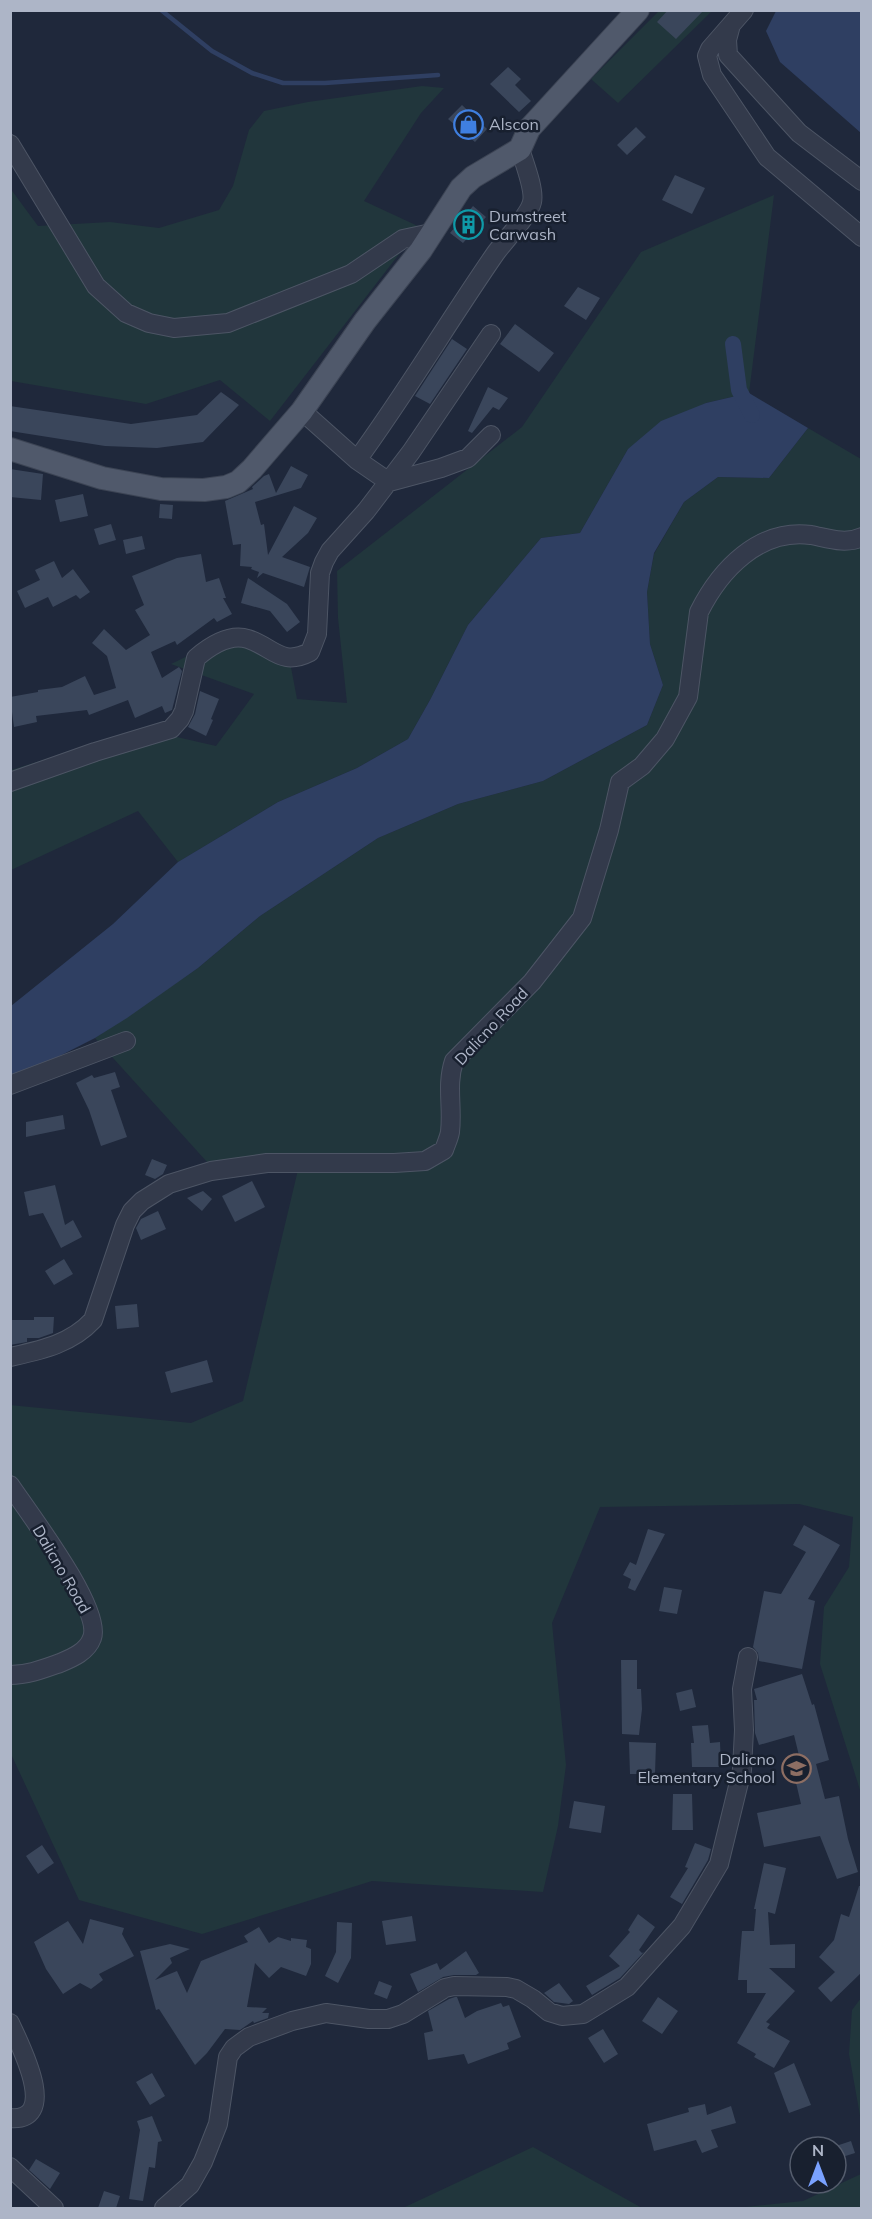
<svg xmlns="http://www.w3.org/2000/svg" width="872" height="2219" font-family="Mulish,sans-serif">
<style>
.green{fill:#21363c}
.water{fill:#2f3f62}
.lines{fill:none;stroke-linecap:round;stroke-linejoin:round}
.stream{stroke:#2f3f62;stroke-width:4.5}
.canal{stroke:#2f3f62;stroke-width:16}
.building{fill:#3a465b}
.minor-casing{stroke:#4d5565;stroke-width:20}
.major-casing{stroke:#3c4454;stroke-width:24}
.minor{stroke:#333a4b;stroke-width:18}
.major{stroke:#50596b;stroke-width:22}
.labels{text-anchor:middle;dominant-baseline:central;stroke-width:5;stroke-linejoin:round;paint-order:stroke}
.poi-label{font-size:16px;fill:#adb5c7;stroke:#18202f;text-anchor:start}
.street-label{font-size:16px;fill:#adb5c7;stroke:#18202f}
</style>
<rect width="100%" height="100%" fill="#1f283b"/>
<path class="green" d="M659 11H712L618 103 591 79Z
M422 86 444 88 421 113 364 201 420 227 270 421 220 380 146 404 11 381 10 188 38 226 110 222 159 228 219 210 233 186 249 130 264 111 308 102Z
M774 195 749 393 706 403 628 449 580 533 541 538 468 625 430 700 408 739 357 768 278 802 178 862 138 811 11 870V770L142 729 216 746 254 694 171 664 231 635 290 662 297 699 347 703 338 618 337 571 522 427 641 252Z
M808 428 861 459V1793L820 1664 824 1607 849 1567 853 1517 799 1504 600 1507 552 1623 566 1765 558 1826 543 1892 372 1881 202 1934 79 1900 11 1754 10 1405 191 1423 243 1401 302 1153 207 1162 95 1038 198 968 260 916 378 838 458 804 543 781 647 725 663 685 650 644 647 592 654 554 684 502 718 477 769 478Z
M861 1998V2121L849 2054 852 2010Z
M533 2147 642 2208H404L405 2207Z
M861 2174V2208H736L803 2201Z"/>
<path class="water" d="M776 11H861V133L780 62 766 31Z
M749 393 808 428 769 478 718 477 684 502 654 553 647 592 650 644 663 685 647 725 543 781 458 804 378 838 260 916 198 968 127 1018 95 1038 34 1069 11 1077V1006L113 924 178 862 278 802 357 768 408 739 430 700 468 625 541 538 580 533 628 449 661 421 706 403Z"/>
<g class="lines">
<path class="stream" d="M161 10 212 51 252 73 283 83H325L438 75"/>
<path class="canal" d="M733 344 739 390 752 415"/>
</g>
<path class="building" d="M668 10H704L676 39 657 22Z
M508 67 521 79 515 85 531 101 519 112 490 84Z
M462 105 487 129 475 142 448 119Z
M636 127 646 137 627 155 617 145Z
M675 175 705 188 692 214 662 200Z
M473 206 486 217 463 243 450 233Z
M578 287 600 298 586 320 564 306Z
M515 324 554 353 539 372 500 344Z
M452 339 467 349 430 404 415 396Z
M488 387 508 398 499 410 493 407 472 433 468 431Z
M221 392 239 405 203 442 157 448 105 446 10 431V406L131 424 197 415Z
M291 466 308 475 301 488 255 502 261 525 264 524 268 555 294 506 317 518 308 533 282 557 310 567 304 587 263 573 257 578 259 572 251 569 252 567 240 566 241 544 233 545 225 501 253 489 252 487 264 476 269 474 276 493Z
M10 469 43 474 41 500 10 497Z
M83 494 88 516 60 522 55 500Z
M160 504 173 505 172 519 159 518Z
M111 524 116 540 99 545 94 529Z
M142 536 145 549 126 554 123 540Z
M201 554 206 582 219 578 226 598H223L232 614 217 622 214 618 177 645 175 641 151 652 162 678 179 667 182 671 172 710 165 713 162 706 135 718 128 700 89 715 87 710 36 716 37 722 14 727 10 697 38 692V690L62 687 85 676 94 695 116 688 107 656 92 643 104 629 126 650 150 635 135 610 144 605 132 576 177 558Z
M54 561 62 578 73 569 90 592 80 599 76 595 53 607 48 597 25 608 17 591 40 580 35 570Z
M248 578 287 604 300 622 287 632 270 611 241 603Z
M200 691 219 699 211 719 213 720 206 736 188 727 195 714Z
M115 1072 120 1087 111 1090 127 1137 101 1146 89 1110 76 1083 92 1075 94 1078Z
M63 1115 65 1129 26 1137V1122Z
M152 1159 167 1165 163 1174 155 1179 145 1175Z
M252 1181 265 1207 235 1222 222 1196Z
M55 1185 65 1225 73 1220 82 1237 61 1248 43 1213 29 1216 24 1192Z
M203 1191 212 1199 202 1211 187 1198Z
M158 1211 166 1229 141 1240 136 1228 141 1219Z
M64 1259 73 1274 54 1285 45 1271Z
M137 1304 139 1327 117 1329 115 1306Z
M34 1317H54L53 1333 39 1338H27V1342L10 1345V1320H34Z
M207 1360 213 1382 171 1393 165 1372Z
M804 1525 840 1545 808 1599 815 1601 802 1669 759 1661 758 1653 753 1647 764 1591 781 1594 806 1552 793 1545Z
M648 1529 665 1534 635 1591 628 1588 631 1579 623 1575 630 1562 636 1565Z
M664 1587 682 1590 677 1614 659 1611Z
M621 1660H637V1689H641L642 1709 639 1735 622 1734Z
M802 1674 812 1705 814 1704 829 1760 816 1764 825 1799 839 1796 848 1839 858 1872 837 1879 820 1836 764 1847 757 1813 801 1804 794 1774 803 1772 794 1735 759 1745 755 1733 754 1700H757L754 1689Z
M692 1689 696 1707 680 1711 676 1693Z
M708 1725 710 1743 720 1742 721 1767H692L691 1743H694L692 1726Z
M629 1742 656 1743 655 1774H630Z
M673 1794H692L693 1830H672Z
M574 1801 605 1806 601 1833 569 1828Z
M695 1843 711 1849 708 1860 682 1904 670 1897 688 1868 685 1867Z
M42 1845 54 1863 38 1874 26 1856Z
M764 1863 786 1868 775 1914 768 1912 770 1945 795 1944V1968H769L795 1991 766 2022 770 2024 767 2028 790 2041 774 2068 754 2057 756 2054 737 2043 766 1993H747V1980H738L742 1931H754L756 1909H754Z
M859 1886H861V1973L831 2002 818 1988 835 1972 819 1957 834 1940 841 1914 849 1917Z
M638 1914 655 1927 639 1950 642 1953 644 1952 620 1978 592 1995 586 1986 620 1966 609 1956 630 1932 628 1930Z
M412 1916 416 1941 386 1945 382 1921Z
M90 1919 124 1928 122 1934 134 1956 99 1974 103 1980 91 1989 80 1983 63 1994 46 1969 34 1942 68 1921 83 1944Z
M337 1922 352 1923 351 1958 338 1983 325 1976 336 1952Z
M259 1927 269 1943 278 1937 291 1941V1938L307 1940 306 1947 311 1949V1964L306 1976 281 1967 269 1978 255 1963 247 2007 267 2008 262 2013H269L268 2018 254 2023 253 2021 240 2030 225 2029 207 2053 195 2065 159 2009 156 2010 140 1951 170 1944 190 1949 170 1958 172 1963 155 1980 177 1971 187 1993 201 1961 248 1942 244 1936Z
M466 1951 479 1973 476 1975H454L443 1977 418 1992 410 1974 437 1963 440 1970Z
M379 1981 392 1986 387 1999 374 1994Z
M559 1983 573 2001 569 2004 554 2002 544 1993Z
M455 1997H457L465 2018 477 2011 501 2003 503 2007 509 2005 521 2037 507 2043 509 2049 468 2064 464 2054 428 2060 424 2033 433 2031 428 2011 449 1999Z
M658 1997 678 2011 662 2034 642 2021Z
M603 2029 618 2054 604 2063 588 2038Z
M794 2063 811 2105 789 2113 774 2073Z
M152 2073 165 2096 150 2105 136 2082Z
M705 2104 707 2115 731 2106 736 2123 711 2130 718 2147 702 2153 696 2140 654 2151 647 2124 689 2112 688 2108Z
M152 2116 162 2141 158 2142 155 2168 149 2167 143 2201 129 2199 140 2130 137 2121Z
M851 2141 855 2153 836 2159V2146Z
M36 2159 60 2173 50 2189 29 2170Z
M104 2191 120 2196 116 2208H98Z"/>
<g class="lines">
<defs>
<path id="minor" d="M744 10 710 49 707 56 712 75 767 157 862 237
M731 25 727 40 728 55 799 133 862 181
M10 144 96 286 126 313 149 323 174 328 228 323 351 274 403 239 431 233
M302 411 357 460 389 482 441 468 468 458 491 435
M357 460C406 393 448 322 495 254 504 241 529 216 532 202 535 190 524 162 520 149
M10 782 95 752 171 729 180 719 184 711 196 658C210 646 229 633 248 639 273 647 281 667 310 652L317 634 320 573 324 562 330 551 366 511 411 452 491 334
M10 1085 126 1041
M10 1357C41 1350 71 1344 93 1320L125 1225 132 1211 142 1201 169 1184 211 1171 267 1163H394L425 1161 444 1150C446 1144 449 1138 450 1132 453 1107 446 1085 454 1061L532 982 582 918 609 830 620 782 642 766 665 739 688 697 699 612C720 570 759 528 811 535 827 538 845 545 862 537
M10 1485C28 1512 103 1610 92 1638 87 1652 72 1658 60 1663 43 1669 28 1675 10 1675
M10 2023C19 2043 61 2122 10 2118
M10 2167 54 2208
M164 2208 190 2185 203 2162 218 2124 228 2057 234 2048 249 2037 292 2021 326 2013 369 2019H388L403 2014 445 1988 454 1986 507 1987 516 1989 533 1999 549 2012 562 2016 583 2014 627 1987 682 1926 719 1864 742 1770 744 1730 742 1689 748 1657"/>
<path id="major" d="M10 449 102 478 161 489 204 490 226 487 238 482 252 469 302 411 365 321 421 250 461 188 473 177 520 149 529 129 638 10"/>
</defs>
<use href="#minor" class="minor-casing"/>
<use href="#major" class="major-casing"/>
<use href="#minor" class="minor"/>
<use href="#major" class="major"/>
</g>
<defs>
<symbol id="shop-ring" viewBox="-11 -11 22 22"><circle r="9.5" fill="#18202f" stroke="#3f7fe0" stroke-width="1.5"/><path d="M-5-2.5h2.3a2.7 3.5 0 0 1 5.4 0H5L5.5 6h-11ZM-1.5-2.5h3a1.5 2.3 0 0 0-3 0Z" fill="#3f7fe0"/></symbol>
<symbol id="building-ring" viewBox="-11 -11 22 22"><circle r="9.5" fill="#18202f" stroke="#0f9aa8" stroke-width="1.5"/><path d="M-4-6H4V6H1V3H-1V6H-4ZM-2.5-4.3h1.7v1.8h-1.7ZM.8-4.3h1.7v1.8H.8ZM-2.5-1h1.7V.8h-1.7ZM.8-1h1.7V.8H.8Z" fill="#0f9aa8"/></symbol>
<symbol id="school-ring" viewBox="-11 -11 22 22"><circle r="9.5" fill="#18202f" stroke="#8d6e63" stroke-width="1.5"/><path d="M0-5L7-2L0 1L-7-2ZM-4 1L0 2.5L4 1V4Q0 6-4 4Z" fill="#8d6e63"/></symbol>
</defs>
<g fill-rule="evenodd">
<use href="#shop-ring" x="452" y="108" width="33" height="33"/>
<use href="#building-ring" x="452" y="208" width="33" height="33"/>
<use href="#school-ring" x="780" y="1752" width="33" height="33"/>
</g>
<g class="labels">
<g class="poi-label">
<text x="489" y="124">Alscon</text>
<text x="489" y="216">Dumstreet<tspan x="489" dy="18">Carwash</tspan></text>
<text x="775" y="1759" text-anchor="end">Dalicno<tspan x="775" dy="18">Elementary School</tspan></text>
</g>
<g class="street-label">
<text transform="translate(491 1026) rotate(-47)">Dalicno Road</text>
<text transform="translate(62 1569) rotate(60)">Dalicno Road</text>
</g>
</g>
<rect width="872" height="2219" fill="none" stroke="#adb5c7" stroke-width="24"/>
<g transform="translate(818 2165)"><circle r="28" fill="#18202f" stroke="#545c6c" stroke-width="1.5"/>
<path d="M0-4.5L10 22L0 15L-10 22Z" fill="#7aa2ff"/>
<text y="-9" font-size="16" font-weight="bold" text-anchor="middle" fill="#adb5c7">N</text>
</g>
</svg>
